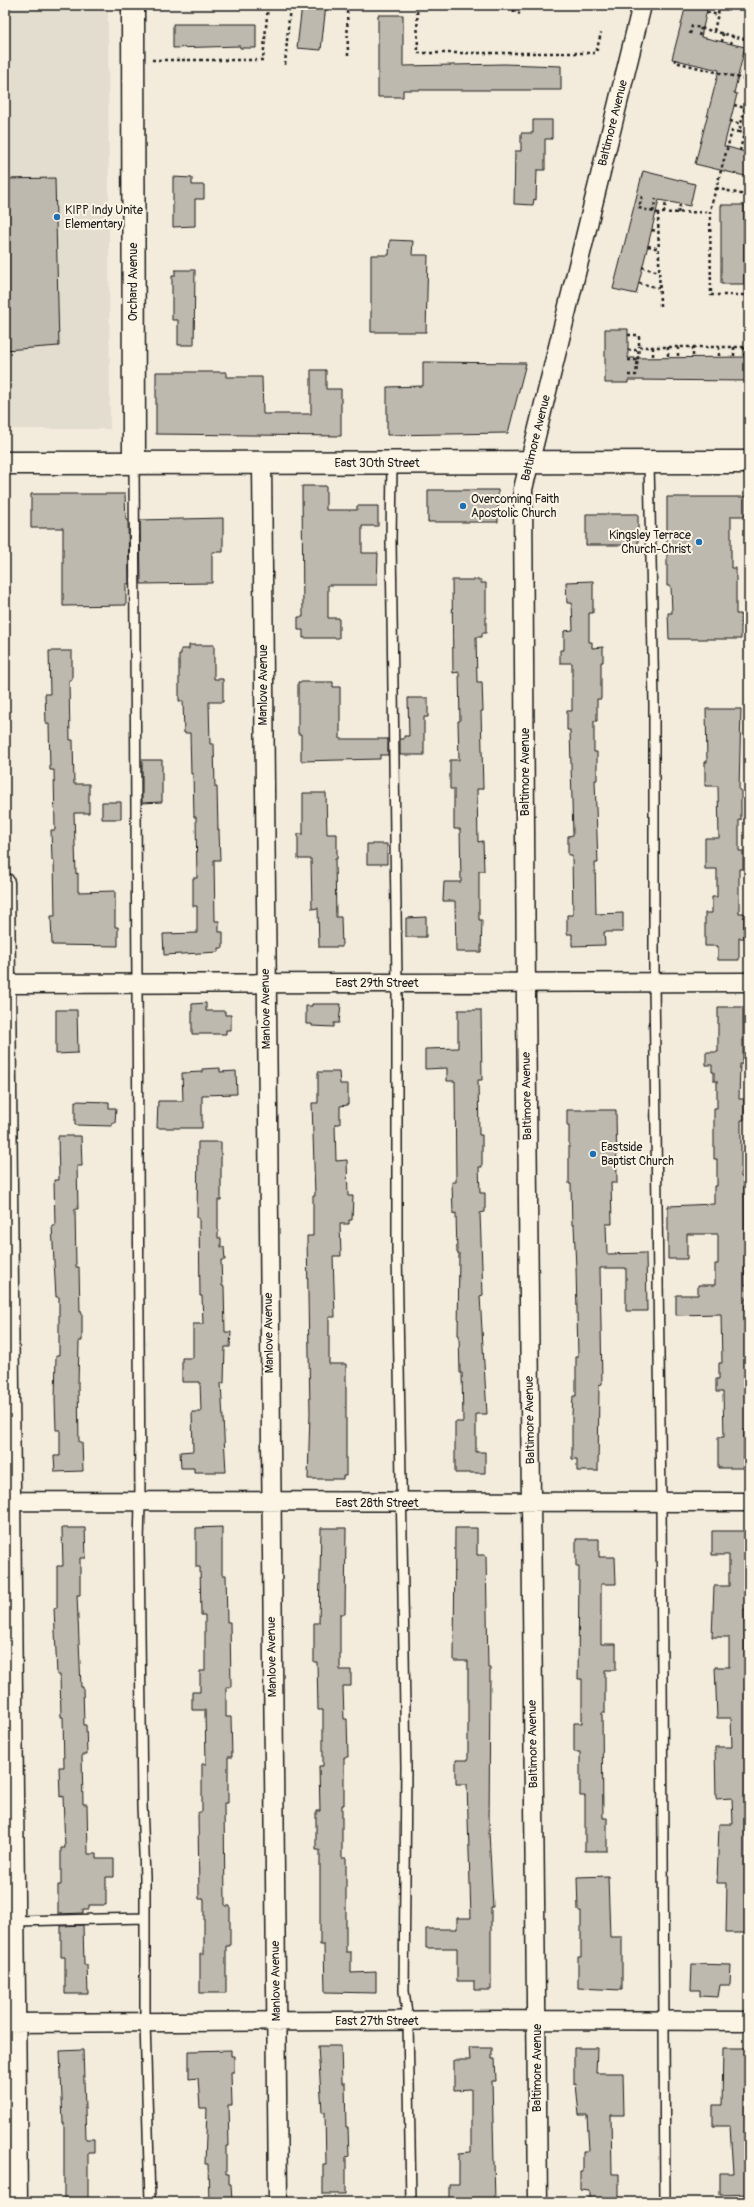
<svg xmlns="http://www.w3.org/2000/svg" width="754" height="2207" font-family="Pangolin,sans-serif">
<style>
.built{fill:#e3ddcf}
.building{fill:#beb9ae;stroke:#1c1c1c}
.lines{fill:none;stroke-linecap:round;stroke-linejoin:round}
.lane-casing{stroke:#1c1c1c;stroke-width:12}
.street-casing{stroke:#1c1c1c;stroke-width:21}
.secondary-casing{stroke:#1c1c1c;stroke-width:25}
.path{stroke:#1c1c1c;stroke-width:2.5;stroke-dasharray:3 3;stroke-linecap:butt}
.lane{stroke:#fcf5e5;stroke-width:9}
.street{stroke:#fcf5e5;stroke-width:18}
.secondary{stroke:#fcf5e5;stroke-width:22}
.poi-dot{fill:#1f6fb2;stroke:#fcf5e5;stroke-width:1.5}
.labels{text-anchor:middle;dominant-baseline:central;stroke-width:4;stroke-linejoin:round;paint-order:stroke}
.street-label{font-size:12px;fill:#1c1c1c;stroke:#fcf5e5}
.poi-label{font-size:12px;fill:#1c1c1c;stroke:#fcf5e5;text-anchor:start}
</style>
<rect width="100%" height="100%" fill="#f3ecdd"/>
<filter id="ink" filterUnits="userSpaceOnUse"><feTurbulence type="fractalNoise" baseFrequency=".025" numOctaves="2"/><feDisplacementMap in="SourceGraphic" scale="8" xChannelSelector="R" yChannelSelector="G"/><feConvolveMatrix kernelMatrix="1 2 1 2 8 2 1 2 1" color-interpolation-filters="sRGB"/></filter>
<g filter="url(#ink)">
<path class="built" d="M5 5H108L110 429H5Z"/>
<path class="building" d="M302 5H326L321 50 297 48Z
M686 5H708L701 37 745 47 734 93 737 94 724 146 749 153V177L695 164 719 70 672 59Z
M378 15H403V66L504 64 561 66V90H403V97H378Z
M173 24H256V48H240V46L173 48Z
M533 120H552V139H545V170H537L536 200 534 199 533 205 514 204 515 151H521V133H533Z
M643 171 695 184 690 206 659 200 636 294 613 289Z
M173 177 192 178V185H204V199H195V226L173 227Z
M55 178 59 346 5 350V179Z
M721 205H744V284H721Z
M390 240 413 241 412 255H428L426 332H371V255H389Z
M175 270H195L194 345H178V320H172V276H175Z
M605 329H628V358L749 357V381L628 380V383H605Z
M423 362 526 363 508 433 387 435V387L423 386Z
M311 370H326V389H341V436L156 434V372H226V377H262L263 414H311Z
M302 486H326V510H357V506H378V526H362V553H378L377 585H328V618H339V638H303V630H298V617H303Z
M428 490H498V522H428Z
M31 494H125L126 520H128L129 584H126V605L63 606V528H31Z
M667 497H747V516H731V568H736V614H741V639H669L668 613H672L671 586H667Z
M586 514H638V545H586Z
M223 518V552H212V583L141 584 140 520Z
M452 580H481V583H486V633H482V637H476L477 682H482L483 711H481L483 789H477L478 842 483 841 484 871H479V920H482L481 952H456L455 901H443L444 882H461L460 829H454V789H450V760H459L458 721H460L459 672 453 673Z
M593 581V613H589V642H592V648L603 647V662H601V699H597V721H594V752H597V780H595L598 863H595L596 914 623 913V932H604L605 945 572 946V934H567V915H573L572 855H568V836L573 835 570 730H567V711H572V663H560V650H564V631L573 630 572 603H567L566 582Z
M189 645H214V679H223V702H209L210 744H214L215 787H217L218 830H219L220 860H214L215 921H219V932H223V948H219V952L164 955 163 934 197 933V906H193V878H197L196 817H194L193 774H191L190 733H184L183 701H179V654H181V649H189Z
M49 651H72V680H69L70 740H73L74 784H89V813H74L76 874 78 873V892L115 891V927H118V946L52 945 51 916H55L54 860H52L51 830H55L54 770H50L49 724H46L45 694H50Z
M298 682H333V687H340V739H388V755H380V759L301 761V734H298Z
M408 698H428V717H424V755H400V739H404V736H409Z
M706 709H741L739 790H741V820H739V851H743V869H739V913H744V938H739V960H718V946H705V913H712V897H717V869H705V838H719L718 786H705V762H707Z
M142 760H162V802L142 803Z
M303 793H326L327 834H337V859H335L336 917H341L342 947H319L318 908 312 909 311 859H298V834H303Z
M102 802H121V819H102Z
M367 844H387V864H367Z
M426 917V937H406V918Z
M206 1003V1011H225V1015H231V1030H226V1034H192V1004Z
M312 1004H341L339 1023H334V1027L312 1026V1024H306V1006H312Z
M718 1007H743V1064H740L739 1099H744V1120H741V1177H744L745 1285H749V1299H745L747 1430H744V1468H718V1437H724L723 1392H716V1379H719V1363H722L721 1314 676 1315V1295H698V1285H715V1264H718V1234H687V1259H668V1206L714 1204V1186H717V1159H714V1108H717V1081H714V1072H712V1065H706V1052H718Z
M56 1010H77L78 1053 56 1054Z
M458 1010H481L482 1080H478L479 1135H482V1167H479L480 1193H485V1212L480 1213 483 1295 480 1296 487 1414H476V1452H485V1473H455V1422H463L462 1373H460L459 1335H458L459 1253H457L456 1213 453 1214 452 1182H456L455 1081H447V1068L425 1069V1049L458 1048Z
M220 1068V1072L236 1071 237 1094 202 1095V1128H157L158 1101H183L182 1073 202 1072V1069Z
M318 1072H339L340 1084H348V1105L340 1106V1124H335L336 1161 347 1160 348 1196H353L352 1220H349V1224H340L341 1256H333L335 1317H329V1364H346V1476H343V1479H308L310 1413 307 1236H313V1196H315L312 1103H318Z
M75 1101 109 1102V1108H116L115 1123H112V1126L75 1125Z
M567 1110H616L617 1183H611L612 1224H606L607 1254 646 1253 647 1311H626V1268H600L602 1384 599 1385 598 1471H577V1459H572V1415L573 1396H576V1357H578L576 1268 574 1225H572L571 1184H569V1126H567Z
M58 1136H81L82 1166H77L78 1209H75L76 1267H79L80 1312H82V1341H79L78 1385 79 1442H82L83 1471 55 1472 54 1456H60V1430H56L55 1400 56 1355H59V1297H56L52 1226H55L54 1180H59Z
M198 1142H221V1200H218V1238H221V1247H224L225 1260H221L222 1286H224L225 1332H231L230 1347H225L224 1383H221L226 1472H194V1468H181L180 1452 193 1451 192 1412H201L200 1382H182V1358H193V1324H203L202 1296H200L199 1218H197Z
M222 1527V1575H226L227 1622H230L231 1687H226V1717H231L232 1757H228V1803H224L225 1906H230V1946H226V1993H200V1954H204V1899H199L198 1812H202V1764H206L205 1710H192V1692H200V1671H205V1615H201L200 1567H196V1528Z
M62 1528H85L86 1558H80V1595H77L81 1687H83L84 1725H86L87 1755H82L83 1804H87L88 1854H97V1859H114V1877H106V1905H89V1909H83V1913L58 1914V1885H61V1848H65L63 1796 60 1797 59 1767H64L63 1717H61L60 1675H57L54 1608H57V1566H63Z
M321 1528H346L345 1614H340V1670H351V1686H343L344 1719H347L348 1757H344V1805H342V1858H346V1952H351V1973L376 1972V1993L325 1992 324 1945H320V1850H316V1811H320L319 1766H323V1710H318L317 1662H314V1623H319Z
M455 1528H477V1555H486L488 1668H490L489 1832 493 1907H491V1990H474V1981H457V1948H426V1929H457V1918H471L467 1784H456V1760H468V1661H454Z
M712 1531H745L747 1609H744L745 1657H748L749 1695 748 1933H726L727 1883H717L719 1824H733L732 1798 716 1799 715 1747H732L731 1718H717L716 1691 715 1667H729V1637H712L714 1586H729V1555H712Z
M576 1539H599V1557H615L616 1584H601V1644H616V1670H605V1713H602L603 1818H607V1851H585V1796H580V1752H574V1723H582V1679H578L579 1567H576Z
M608 1876 610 1937H622V1990L578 1988V1957H581V1911H578L577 1877Z
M83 1925 84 1965H87L88 1994H65V1957H61V1926Z
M692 1964 731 1965 730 1985H720L718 1997 700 1996V1990H691Z
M318 2046H341L342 2083H345L346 2128H348L349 2156 346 2157V2194H323V2165H326L325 2112H322Z
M469 2048H492V2059H495L496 2081H492L495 2202H449V2184H459V2153L471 2152V2089L454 2090V2060H470Z
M574 2048H597L596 2073H623L624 2115H611L612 2174H619V2201L589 2200V2190L580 2189V2172H583V2151H589L587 2115H579L576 2084H574Z
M723 2048H749V2194L720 2195V2173H733L730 2126H713V2105H722Z
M83 2050 86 2139H94V2153H88V2202H64V2123H63L60 2051Z
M231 2050V2056H234V2072H231L232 2105H228L229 2146H226V2174H229V2184H231L232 2202H209L208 2164H205L207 2108H200L198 2078 189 2079V2051Z"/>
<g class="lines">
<defs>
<path id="lane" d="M649 462 654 704V983L661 1502 665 2202
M392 463 391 541 397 983V1251L406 1767 404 1991 408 2021 411 2202
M134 464 140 1503 139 1545 142 1805 145 1877V2022L150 2202
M15 1921 145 1918"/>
<path id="street" d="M262 463 278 2202
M5 882 18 2202
M5 984 749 982
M5 1501 749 1502
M6 2023 536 2020 749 2021
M538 2202 526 1000 523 489 642 5"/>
<path id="secondary" d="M133 5 134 464
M5 463 749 462"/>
</defs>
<use href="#lane" class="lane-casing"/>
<use href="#street" class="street-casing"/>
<use href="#secondary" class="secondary-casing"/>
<path class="path" d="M347 5 348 55
M417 5 418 53H596L601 33
M502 5 520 14
M707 12 718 15
M714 31 720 5
M690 34 692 26 749 40
M699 36 701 28
M722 42 723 33
M731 44 733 36
M675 59V62L749 80
M152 60H263L268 5
M285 65 290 5
M749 91 739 132 749 134
M734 105 745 108
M730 121 741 124
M739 132 732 131 710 210 711 295H749
M740 151 744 133
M716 188 749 196
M642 196 639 208 658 213 710 212
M653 212 656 199
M658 213 660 306
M664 213 666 202
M678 213 680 205
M652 230 659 232
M648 246 659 249
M642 267 659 272
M639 283 659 288
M628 335H639V347
M653 347V358
M668 347V358
M678 347V358
M693 347V358
M719 347V358
M734 347V358
M744 347V357
M628 350H639
M628 360H638
M628 375H636L639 347H749"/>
<use href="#lane" class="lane"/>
<use href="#street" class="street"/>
<use href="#secondary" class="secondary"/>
</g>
</g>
<g class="poi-dot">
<circle cx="57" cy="217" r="4"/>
<circle cx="463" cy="506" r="4"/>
<circle cx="699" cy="542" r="4"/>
<circle cx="593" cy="1154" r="4"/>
</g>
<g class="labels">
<g class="street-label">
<text transform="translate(613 123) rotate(-76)">Baltimore Avenue</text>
<text transform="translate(133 282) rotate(-90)">Orchard Avenue</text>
<text transform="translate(536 438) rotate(-76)">Baltimore Avenue</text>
<text x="377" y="463">East 30th Street</text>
<text transform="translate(263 685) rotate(-90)">Manlove Avenue</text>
<text transform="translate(525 772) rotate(-90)">Baltimore Avenue</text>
<text x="377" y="983">East 29th Street</text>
<text transform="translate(266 1009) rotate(-91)">Manlove Avenue</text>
<text transform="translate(527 1096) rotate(-91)">Baltimore Avenue</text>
<text transform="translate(269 1333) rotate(-91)">Manlove Avenue</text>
<text transform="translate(530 1420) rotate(-91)">Baltimore Avenue</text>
<text x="377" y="1503">East 28th Street</text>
<text transform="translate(272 1657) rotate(-91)">Manlove Avenue</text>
<text transform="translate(533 1744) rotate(-91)">Baltimore Avenue</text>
<text transform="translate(276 1981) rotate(-91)">Manlove Avenue</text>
<text x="377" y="2021">East 27th Street</text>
<text transform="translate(537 2068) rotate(-90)">Baltimore Avenue</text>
</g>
<g class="poi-label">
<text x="65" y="210">KIPP Indy Unite<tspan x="65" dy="14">Elementary</tspan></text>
<text x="471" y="499">Overcoming Faith<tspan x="471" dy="14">Apostolic Church</tspan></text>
<text x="691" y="535" text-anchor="end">Kingsley Terrace<tspan x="691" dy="14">Church-Christ</tspan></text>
<text x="601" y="1147">Eastside<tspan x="601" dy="14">Baptist Church</tspan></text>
</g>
</g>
<rect width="754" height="2207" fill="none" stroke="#fcf5e5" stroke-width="20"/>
<rect x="10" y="10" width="734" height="2187" fill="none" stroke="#1c1c1c" stroke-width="1.5" filter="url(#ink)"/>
</svg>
